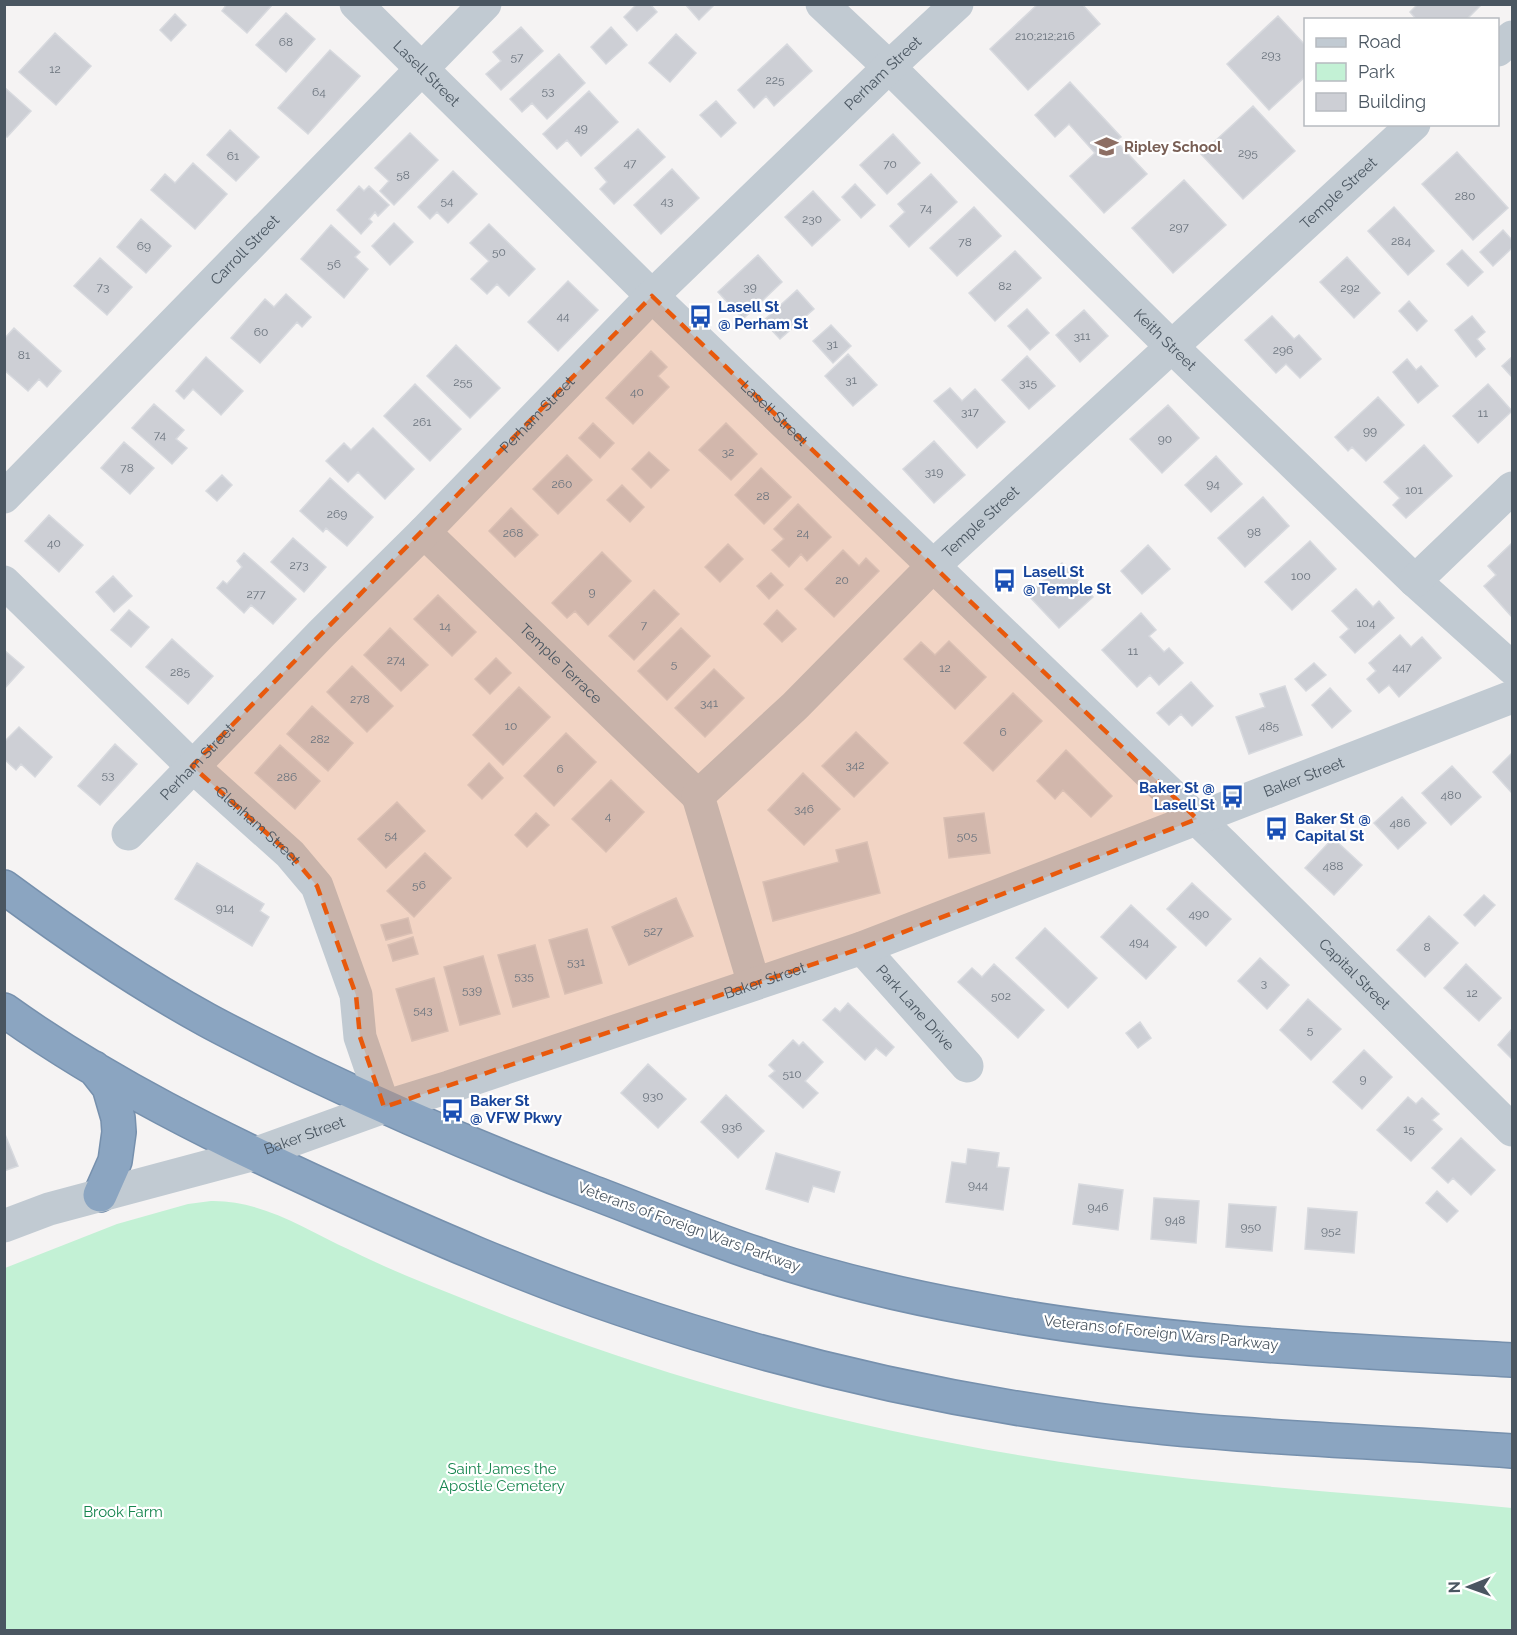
<svg xmlns="http://www.w3.org/2000/svg" width="1517" height="1635" font-family="Raleway,sans-serif">
<style>
.green{fill:#c3f1d5}
.building{fill:#cdcfd5;stroke:#d7d9de;stroke-width:1.5}
.lines{fill:none;stroke-linecap:round;stroke-linejoin:round}
.highway-casing{stroke:#7690ad;stroke-width:36}
.minor{stroke:#c1cad2;stroke-width:33}
.highway{stroke:#8ba5c1;stroke-width:33}
.marked{fill:#e8590c;fill-opacity:0.2;stroke:#e8590c;stroke-width:4.5;stroke-dasharray:12 8;stroke-linejoin:round}
.labels{text-anchor:middle;dominant-baseline:central;stroke-width:4.5;stroke-linejoin:round;paint-order:stroke}
.number-label{font-size:12px;fill:#6b747e}
.street-label{font-size:15px;fill:#4a5661;stroke:#fff}
.education-label{font-size:15px;font-weight:bold;fill:#785e54;stroke:#fff;text-anchor:start}
.transit-label{font-size:15px;font-weight:bold;fill:#164399;stroke:#fff;text-anchor:start}
.park-label{font-size:15px;fill:#17864f;stroke:#fff}
</style>
<rect width="100%" height="100%" fill="#f5f3f3"/>
<path class="green" d="M211 1201C262 1200 305 1229 350 1250 382 1266 416 1280 449 1293 539 1330 631 1362 724 1389 848 1424 974 1450 1102 1468 1238 1487 1376 1494 1512 1508V1630H5V1268L117 1224 188 1204Z"/>
<path class="building" d="M227 4H273L247 33 222 11Z
M637 4H650L657 12 637 31 624 17Z
M685 4H715L699 20Z
M1038 4H1082L1100 24 1028 90 990 49Z
M1418 4H1482L1466 20H1417L1410 12Z
M286 13 315 39 286 72 256 45Z
M175 14 186 25 171 41 160 30Z
M1278 16 1306 46V76L1269 110 1227 64Z
M521 27 543 51 501 90 486 74 501 61 493 52Z
M611 27 627 45 606 64 591 47Z
M55 33 91 66 56 105 19 72Z
M676 34 696 53 670 82 649 63Z
M787 44 812 71 774 106 766 96 754 108 738 90Z
M330 50 360 76 308 134 278 108Z
M559 54 585 83 547 119 532 103 522 112 510 99Z
M1070 82 1121 137 1116 141 1147 174 1104 213 1070 176 1095 153 1069 124 1055 137 1035 115Z
M4 87 31 111 7 137 4 135Z
M589 91 618 122 581 156 567 140 557 149 543 134Z
M716 101 736 123 721 137 700 115Z
M1253 106 1295 151 1243 199 1201 154Z
M638 129 665 157 614 204 600 189 607 182 595 168Z
M230 130 259 157 236 181 207 155Z
M410 133 438 160 394 205 380 191 389 181 375 168Z
M893 134 920 163 887 194 860 165Z
M1457 152 1508 208 1473 240 1422 184Z
M193 163 227 194 195 229 151 190 165 174 175 183Z
M672 169 699 198 661 234 634 205Z
M453 171 477 194 448 223 437 212 430 219 418 207Z
M931 174 957 202 909 247 890 226 905 212 898 204Z
M1184 180 1226 225 1173 273 1132 228Z
M855 184 875 205 861 218 842 197Z
M359 186 364 191 369 186 389 205 378 216 375 212 369 219 372 222 361 234 337 210Z
M813 191 840 220 812 246 785 217Z
M974 207 1001 236 957 276 930 248Z
M1394 207 1434 251 1408 275 1368 231Z
M141 219 171 246 146 273 117 247Z
M394 223 413 242 390 265 372 246Z
M489 224 535 269 509 296 497 284 487 294 471 279 489 261 470 243Z
M331 225 360 252 355 257 368 269 344 298 301 259Z
M1503 230 1512 240V248L1493 266 1480 252Z
M1462 250 1483 272 1468 286 1447 264Z
M1015 251 1041 278 995 321 969 293Z
M758 255 782 282 743 319 718 292Z
M1347 257 1380 293 1354 318 1320 282Z
M100 258 132 287 107 315 74 286Z
M568 281 598 310 558 351 528 322Z
M797 290 814 309 780 339 763 321Z
M286 294 311 317 302 327 297 322 260 363 231 338 265 299 274 307Z
M1409 301 1427 321 1417 331 1399 311Z
M1027 309 1049 333 1030 350 1008 326Z
M1084 310 1108 336 1080 362 1056 335Z
M1272 316 1294 339 1299 335 1321 359 1300 378 1286 364 1276 373 1245 340Z
M1472 316 1485 332 1477 339 1485 349 1476 357 1455 330Z
M831 325 851 346 833 363 813 341Z
M14 328 61 371 47 387 39 379 28 391 4 370V339Z
M456 345 500 388 470 418 427 376Z
M651 351 667 367 658 376 669 387 633 424 606 398Z
M848 354 877 385 853 406 825 376Z
M1027 356 1055 386 1029 409 1002 380Z
M206 357 243 391 221 415 193 389 184 399 176 391Z
M1512 357V377L1502 366Z
M1407 359 1416 370 1421 366 1438 386 1418 403 1393 372Z
M415 384 461 429 430 461 384 416Z
M1488 384 1512 411 1478 443 1453 416Z
M950 388 962 401 975 389 1005 422 977 448 934 401Z
M1378 397 1404 425 1366 461 1352 447 1348 451 1335 437Z
M154 404 184 430 176 439 187 448 172 464 132 428Z
M1168 405 1199 438 1162 473 1130 439Z
M593 423 614 443 600 458 579 438Z
M726 423 757 454 731 480 699 450Z
M373 428 414 469 385 499 358 472 348 482 326 461 344 443 351 450Z
M934 441 965 475 934 503 903 469Z
M124 442 154 468 130 494 101 468Z
M1424 445 1452 476 1406 518 1393 505 1400 498 1384 482Z
M649 452 669 470 651 488 632 469Z
M567 455 592 480 558 514 533 489Z
M1216 456 1242 484 1211 512 1185 485Z
M761 468 791 497 764 524 735 495Z
M222 475 232 485 217 501 206 491Z
M330 478 373 517 347 546 326 528 323 532 300 511Z
M622 485 644 507 630 522 607 500Z
M1263 497 1289 526 1245 567 1218 538Z
M798 504 831 537 807 561 801 554 789 567 772 550 784 539 774 529Z
M511 508 538 535 515 557 489 531Z
M49 515 83 545 59 572 25 541Z
M293 538 326 567 304 592 271 562Z
M1310 541 1336 569 1292 610 1265 582Z
M728 544 743 559 720 582 705 567Z
M1511 544 1512 546V617L1484 586 1496 575 1488 566Z
M1148 545 1170 569 1142 594 1121 571Z
M843 550 859 566 866 558 879 571 834 617 805 589Z
M602 552 631 581 588 625 575 611 567 618 552 603Z
M244 553 296 599 273 624 251 605 244 613 217 588 223 581 227 584 242 567 237 561Z
M1062 563 1093 597 1059 628 1028 595Z
M771 573 783 585 769 599 757 586Z
M113 576 132 596 114 612 96 592Z
M1356 589 1373 607 1379 601 1394 618 1355 653 1340 637 1349 629 1332 611Z
M654 590 679 614 634 660 609 636Z
M438 595 476 632 452 656 414 619Z
M129 610 149 627 131 647 111 630Z
M777 610 796 629 782 642 764 624Z
M1141 613 1156 630 1149 636 1164 652 1169 648 1183 663 1159 685 1150 675 1137 687 1102 650Z
M390 628 428 665 401 691 364 655Z
M681 628 710 656 667 700 638 671Z
M1400 635 1411 647 1422 637 1441 658 1399 697 1389 685 1379 693 1367 679 1376 671 1369 663Z
M172 639 213 676 188 704 146 667Z
M949 641 986 677 955 709 904 659 921 642 935 655Z
M4 650 24 667 4 689Z
M496 658 511 673 490 694 475 679Z
M1314 663 1326 675 1306 691 1295 679Z
M352 666 393 706 367 732 327 692Z
M714 669 744 698 705 737 675 708Z
M1191 682 1213 706 1192 726 1181 714 1169 725 1157 713Z
M1285 686 1302 735 1249 754 1236 717 1265 707 1260 694Z
M519 687 550 717 503 765 473 735Z
M1330 688 1351 711 1332 728 1312 705Z
M1013 693 1042 721 993 771 964 743Z
M312 706 353 743 328 771 287 734Z
M19 727 52 757 35 777 21 764 16 770 4 759V742Z
M856 732 888 763 854 797 822 766Z
M566 733 596 762 554 806 524 776Z
M115 744 137 764 100 805 78 786Z
M280 745 320 781 295 809 255 773Z
M1066 750 1112 796 1091 817 1063 790 1055 799 1037 781Z
M1512 753V793L1493 772Z
M489 763 503 778 482 799 468 785Z
M1452 766 1481 797 1451 825 1422 793Z
M803 773 840 809 804 845 768 810Z
M611 780 644 812 606 852 572 819Z
M1402 797 1426 823 1398 849 1374 823Z
M397 802 425 831 386 868 358 839Z
M536 813 549 825 527 847 515 835Z
M984 813 990 853 949 858 944 818Z
M1333 838 1362 865 1334 895 1305 868Z
M867 842 880 893 773 921 763 882 839 862 836 850Z
M425 853 451 878 414 917 387 891Z
M197 863 264 904 260 911 269 917 252 946 175 899Z
M1192 883 1231 919 1206 946 1167 909Z
M1484 895 1495 905 1475 926 1464 915Z
M676 898 693 936 629 965 612 927Z
M1131 905 1176 947 1146 979 1101 937Z
M1429 916 1458 943 1425 977 1397 950Z
M408 918 412 933 386 940 381 925Z
M1045 928 1097 978 1068 1008 1016 958Z
M587 929 602 983 565 994 549 940Z
M413 937 418 954 393 961 388 945Z
M535 945 549 997 513 1007 498 955Z
M483 956 500 1014 460 1025 444 967Z
M1260 958 1289 985 1267 1009 1238 981Z
M994 964 1044 1010 1018 1038 958 982 972 968 982 977Z
M1466 964 1501 998 1479 1021 1444 988Z
M434 978 448 1031 412 1041 396 989Z
M1308 999 1341 1029 1311 1060 1280 1030Z
M848 1003 894 1047 886 1056 876 1048 865 1060 823 1020 835 1008 840 1012Z
M1140 1022 1151 1038 1138 1048 1126 1033Z
M1512 1029V1059L1498 1045Z
M793 1040 799 1046 803 1042 823 1062 805 1081 818 1093 803 1108 769 1076 775 1071 769 1065Z
M1364 1050 1392 1077 1362 1109 1333 1082Z
M648 1064 686 1099 658 1128 621 1093Z
M726 1095 764 1131 738 1158 701 1122Z
M1408 1097 1416 1104 1422 1098 1439 1114 1432 1120 1442 1129 1411 1161 1377 1130Z
M4 1132 18 1166 4 1171Z
M1461 1138 1495 1170 1471 1195 1453 1178 1448 1183 1432 1168Z
M968 1149 999 1153 997 1167 1009 1168 1003 1210 946 1202 952 1162 966 1164Z
M776 1153 840 1172 834 1192 813 1186 808 1202 766 1189Z
M1079 1184 1123 1190 1118 1230 1073 1224Z
M1437 1191 1458 1211 1447 1222 1426 1203Z
M1154 1198 1199 1201 1196 1243 1151 1239Z
M1229 1204 1276 1207 1272 1251 1226 1247Z
M1308 1208 1357 1212 1354 1253 1305 1249Z"/>
<g class="lines">
<defs>
<path id="highway" d="M4 887C69 935 136 981 207 1020 240 1038 274 1054 308 1071 400 1115 494 1155 589 1191 647 1213 705 1237 763 1256 832 1279 904 1296 975 1309 1152 1343 1333 1350 1512 1360
M4 1010C106 1083 220 1139 334 1191 428 1234 524 1276 622 1309 777 1362 936 1399 1097 1420 1235 1438 1374 1441 1512 1451
M94 1068 109 1087 118 1118 119 1132 115 1161 100 1195"/>
</defs>
<use href="#highway" class="highway-casing"/>
<g class="minor">
<path id="s1" d="M356 4 652 296 1224 845 1512 1130"/>
<path id="s2" d="M822 4 889 67 1172 347 1302 472 1415 581 1512 668"/>
<path d="M1498 50 1512 37"/>
<path id="s3" d="M4 497 485 4"/>
<path id="s4" d="M424 532 698 796"/>
<path d="M1415 581 1512 488"/>
<path id="s5" d="M4 582 192 766 290 854 317 886 356 995 360 1037 384 1107"/>
<path id="s6" d="M128 834 322 633 424 532 652 296 889 67 957 4"/>
<path id="s7" d="M862 948 967 1066"/>
<path id="s8" d="M754 984 698 796 795 706 932 567 1414 124"/>
<path id="s9" d="M4 1226 49 1209 251 1155 384 1107 449 1087 862 948 1512 697"/>
</g>
<use href="#highway" class="highway"/>
</g>
<path class="marked" d="M652 296 1197 819 862 948 384 1107 360 1037 356 995 317 886 290 854 192 766Z"/>
<defs>
<symbol id="school-bare" viewBox="-9 -9 18 18"><path d="M0-5L7-2L0 1L-7-2ZM-4 1L0 2.5L4 1V4Q0 6-4 4Z" fill="#8d6e63" stroke="#fff" stroke-width="2.5" paint-order="stroke"/></symbol>
<symbol id="bus-bare" viewBox="-9 -9 18 18"><path d="M-5-6H5V4H4V6H2V4H-2V6H-4V4H-5ZM-3.5-4V0h7V-4ZM-3.5 1.2v1.5H-2V1.2ZM2 1.2v1.5H3.5V1.2Z" fill="#1a4fb4" stroke="#fff" stroke-width="2.5" paint-order="stroke"/></symbol>
</defs>
<g fill-rule="evenodd">
<use href="#school-bare" x="1090" y="130" width="33" height="33"/>
<use href="#bus-bare" x="684" y="300" width="33" height="33"/>
<use href="#bus-bare" x="988" y="564" width="33" height="33"/>
<use href="#bus-bare" x="1216" y="780" width="33" height="33"/>
<use href="#bus-bare" x="1260" y="812" width="33" height="33"/>
<use href="#bus-bare" x="436" y="1094" width="33" height="33"/>
</g>
<g class="labels">
<g class="number-label">
<text x="1045" y="36">210;212;216</text>
<text x="286" y="42">68</text>
<text x="1271" y="55">293</text>
<text x="517" y="57">57</text>
<text x="55" y="69">12</text>
<text x="775" y="80">225</text>
<text x="548" y="91">53</text>
<text x="319" y="92">64</text>
<text x="581" y="128">49</text>
<text x="1248" y="153">295</text>
<text x="233" y="156">61</text>
<text x="630" y="163">47</text>
<text x="890" y="164">70</text>
<text x="403" y="175">58</text>
<text x="1465" y="196">280</text>
<text x="447" y="201">54</text>
<text x="667" y="201">43</text>
<text x="926" y="208">74</text>
<text x="812" y="219">230</text>
<text x="1179" y="227">297</text>
<text x="1401" y="241">284</text>
<text x="965" y="242">78</text>
<text x="144" y="246">69</text>
<text x="499" y="252">50</text>
<text x="334" y="264">56</text>
<text x="1005" y="286">82</text>
<text x="103" y="287">73</text>
<text x="750" y="287">39</text>
<text x="1350" y="288">292</text>
<text x="563" y="316">44</text>
<text x="261" y="332">60</text>
<text x="1082" y="336">311</text>
<text x="832" y="344">31</text>
<text x="1283" y="350">296</text>
<text x="24" y="355">81</text>
<text x="851" y="380">31</text>
<text x="463" y="382">255</text>
<text x="1028" y="383">315</text>
<text x="637" y="392">40</text>
<text x="970" y="412">317</text>
<text x="1483" y="413">11</text>
<text x="422" y="422">261</text>
<text x="1370" y="431">99</text>
<text x="160" y="435">74</text>
<text x="1165" y="439">90</text>
<text x="728" y="452">32</text>
<text x="127" y="468">78</text>
<text x="934" y="472">319</text>
<text x="562" y="484">260</text>
<text x="1213" y="484">94</text>
<text x="1414" y="490">101</text>
<text x="763" y="496">28</text>
<text x="337" y="514">269</text>
<text x="1254" y="532">98</text>
<text x="513" y="533">268</text>
<text x="803" y="533">24</text>
<text x="54" y="543">40</text>
<text x="299" y="565">273</text>
<text x="1301" y="576">100</text>
<text x="842" y="580">20</text>
<text x="592" y="592">9</text>
<text x="256" y="594">277</text>
<text x="1366" y="623">104</text>
<text x="644" y="625">7</text>
<text x="445" y="626">14</text>
<text x="1133" y="651">11</text>
<text x="396" y="660">274</text>
<text x="674" y="664">5</text>
<text x="1402" y="667">447</text>
<text x="945" y="668">12</text>
<text x="180" y="672">285</text>
<text x="360" y="699">278</text>
<text x="709" y="703">341</text>
<text x="511" y="726">10</text>
<text x="1269" y="726">485</text>
<text x="1003" y="732">6</text>
<text x="320" y="739">282</text>
<text x="855" y="765">342</text>
<text x="560" y="769">6</text>
<text x="108" y="775">53</text>
<text x="287" y="777">286</text>
<text x="1451" y="795">480</text>
<text x="804" y="809">346</text>
<text x="608" y="816">4</text>
<text x="1400" y="823">486</text>
<text x="391" y="835">54</text>
<text x="967" y="836">505</text>
<text x="1333" y="866">488</text>
<text x="419" y="885">56</text>
<text x="225" y="908">914</text>
<text x="1199" y="914">490</text>
<text x="653" y="931">527</text>
<text x="1139" y="942">494</text>
<text x="1427" y="947">8</text>
<text x="576" y="962">531</text>
<text x="524" y="976">535</text>
<text x="1264" y="983">3</text>
<text x="472" y="990">539</text>
<text x="1472" y="993">12</text>
<text x="1001" y="996">502</text>
<text x="423" y="1010">543</text>
<text x="1310" y="1030">5</text>
<text x="792" y="1074">510</text>
<text x="1363" y="1079">9</text>
<text x="653" y="1096">930</text>
<text x="732" y="1127">936</text>
<text x="1409" y="1129">15</text>
<text x="978" y="1185">944</text>
<text x="1098" y="1207">946</text>
<text x="1175" y="1220">948</text>
<text x="1251" y="1227">950</text>
<text x="1331" y="1231">952</text>
</g>
<g class="street-label">
<text stroke="none"><textPath href="#s6" startOffset="1072">Perham Street</textPath></text>
<text stroke="none"><textPath href="#s1" startOffset="99">Lasell Street</textPath></text>
<text stroke="none"><textPath href="#s8" startOffset="1076">Temple Street</textPath></text>
<text stroke="none"><textPath href="#s3" startOffset="345">Carroll Street</textPath></text>
<text stroke="none"><textPath href="#s2" startOffset="480">Keith Street</textPath></text>
<text stroke="none"><textPath href="#s6" startOffset="586">Perham Street</textPath></text>
<text stroke="none"><textPath href="#s1" startOffset="585">Lasell Street</textPath></text>
<text stroke="none"><textPath href="#s8" startOffset="590">Temple Street</textPath></text>
<text stroke="none"><textPath href="#s4" startOffset="190">Temple Terrace</textPath></text>
<text stroke="none"><textPath href="#s6" startOffset="100">Perham Street</textPath></text>
<text stroke="none"><textPath href="#s9" startOffset="1376">Baker Street</textPath></text>
<text stroke="none"><textPath href="#s5" startOffset="352">Glenham Street</textPath></text>
<text stroke="none"><textPath href="#s1" startOffset="1392">Capital Street</textPath></text>
<text stroke="none"><textPath href="#s9" startOffset="800">Baker Street</textPath></text>
<text stroke="none"><textPath href="#s7" startOffset="80">Park Lane Drive</textPath></text>
<text stroke="none"><textPath href="#s9" startOffset="314">Baker Street</textPath></text>
<text transform="translate(689 1227) rotate(20)">Veterans of Foreign Wars Parkway</text>
<text transform="translate(1161 1333) rotate(6)">Veterans of Foreign Wars Parkway</text>
</g>
<g class="education-label">
<text x="1124" y="147">Ripley School</text>
</g>
<g class="transit-label">
<text x="718" y="307">Lasell St<tspan x="718" dy="17">@ Perham St</tspan></text>
<text x="1023" y="572">Lasell St<tspan x="1023" dy="17">@ Temple St</tspan></text>
<text x="1215" y="788" text-anchor="end">Baker St @<tspan x="1215" dy="17">Lasell St</tspan></text>
<text x="1295" y="819">Baker St @<tspan x="1295" dy="17">Capital St</tspan></text>
<text x="470" y="1101">Baker St<tspan x="470" dy="17">@ VFW Pkwy</tspan></text>
</g>
<g class="park-label">
<text x="502" y="1469">Saint James the<tspan x="502" dy="17">Apostle Cemetery</tspan></text>
<text x="123" y="1512">Brook Farm</text>
</g>
</g>
<rect width="1517" height="1635" fill="none" stroke="#4a5661" stroke-width="12"/>
<rect x="1304" y="18" width="195" height="108" fill="#ffffff" stroke="#b7bbc0" stroke-width="1.5"/>
<rect x="1316" y="38" width="30" height="9" fill="#c1cad2" stroke="#b7bbc0" stroke-width="1.5"/>
<text x="1358" y="48" font-size="18" fill="#4a5661">Road</text>
<rect x="1316" y="63" width="30" height="18" fill="#c3f1d5" stroke="#b7bbc0" stroke-width="1.5"/>
<text x="1358" y="78" font-size="18" fill="#4a5661">Park</text>
<rect x="1316" y="93" width="30" height="18" fill="#cdcfd5" stroke="#b7bbc0" stroke-width="1.5"/>
<text x="1358" y="108" font-size="18" fill="#4a5661">Building</text>
<g transform="translate(1469 1587) rotate(269)" stroke="#ffffff" stroke-width="4.5" paint-order="stroke">
<path d="M0-4.5L10 22L0 15L-10 22Z" fill="#4a5661"/>
<text y="-9" font-size="16" font-weight="bold" text-anchor="middle" fill="#4a5661">N</text>
</g>
</svg>
